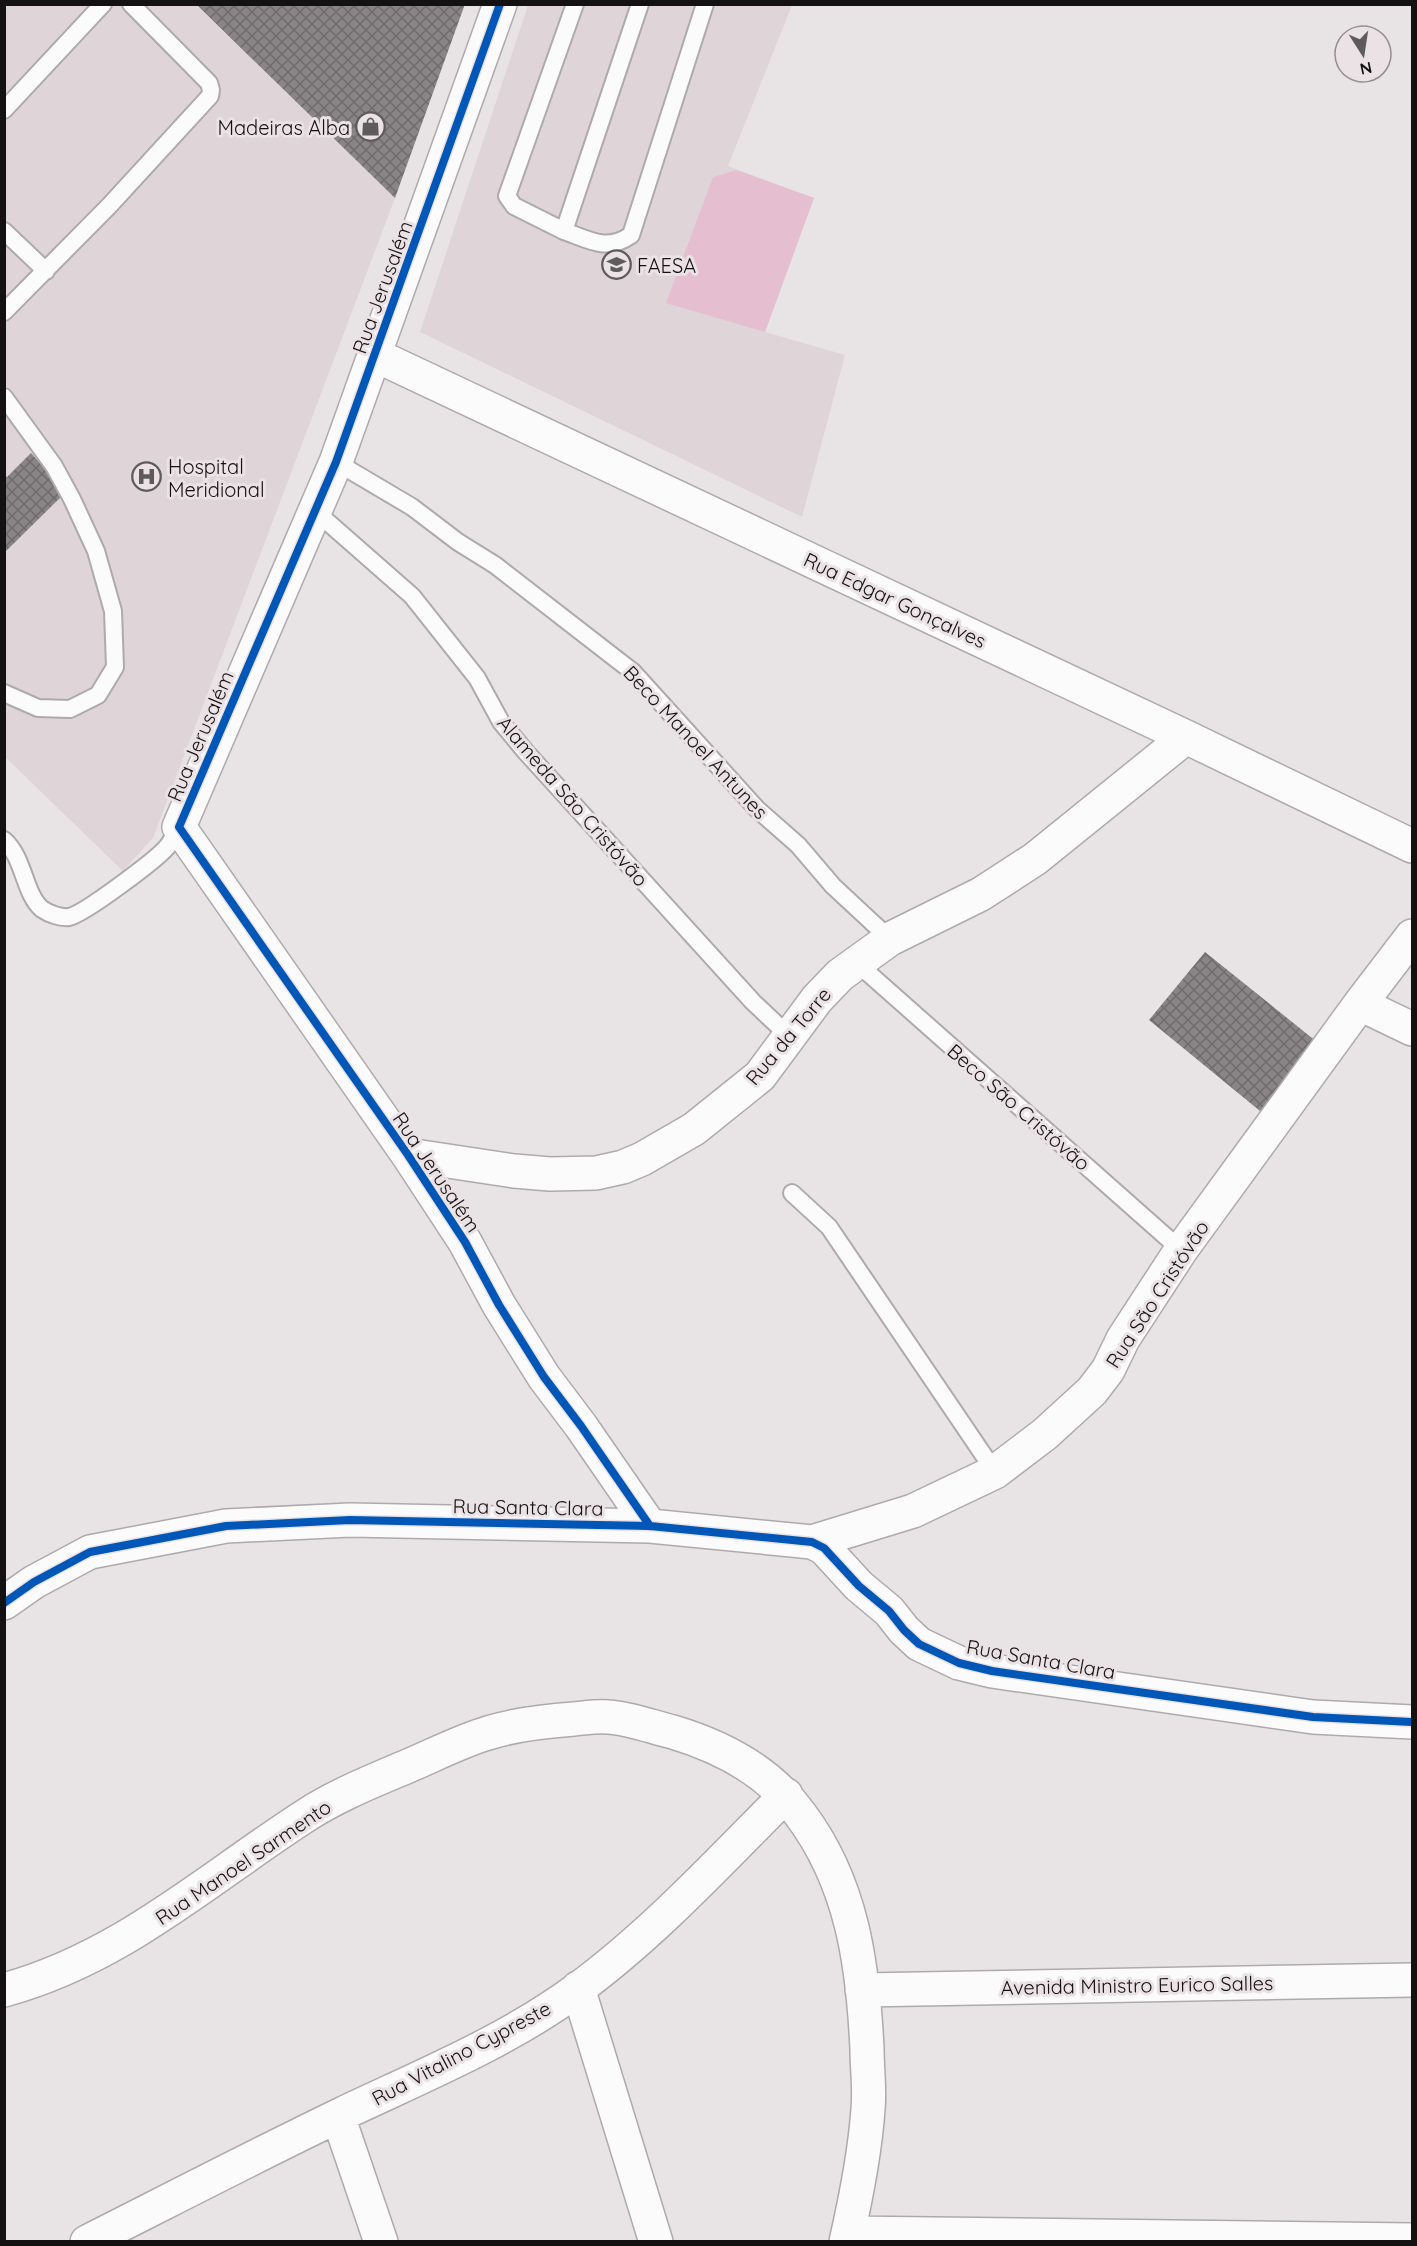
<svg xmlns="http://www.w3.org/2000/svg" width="1417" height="2246" font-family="Quicksand,sans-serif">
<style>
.built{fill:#dfd4d8}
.green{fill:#e5bfcf}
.building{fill:url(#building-cross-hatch)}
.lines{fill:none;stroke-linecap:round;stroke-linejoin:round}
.service-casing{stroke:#aeaaac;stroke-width:20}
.minor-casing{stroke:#aeaaac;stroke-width:36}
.service{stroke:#fcfbfb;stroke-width:16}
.minor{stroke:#fcfbfb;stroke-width:33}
.cycleway-casing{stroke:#eae2e5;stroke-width:11}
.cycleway{stroke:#0057b8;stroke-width:8}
.labels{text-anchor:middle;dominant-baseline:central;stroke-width:6;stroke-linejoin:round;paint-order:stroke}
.poi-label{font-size:20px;fill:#141112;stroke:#eae2e5;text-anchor:start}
.street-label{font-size:20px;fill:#141112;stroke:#eae2e5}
</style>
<defs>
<pattern id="building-cross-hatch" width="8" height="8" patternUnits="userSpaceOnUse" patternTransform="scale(1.5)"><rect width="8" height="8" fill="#898587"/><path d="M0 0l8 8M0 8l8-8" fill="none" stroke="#6f6b6d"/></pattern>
</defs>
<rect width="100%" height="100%" fill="#e8e4e6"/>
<path class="built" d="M4 5H196L395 198 153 838 123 871 5 757Z
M528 5H792L728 166 814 198 765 332 845 355 802 517 420 332Z"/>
<path class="green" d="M736 170 814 198 765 332 666 303 713 177Z"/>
<path class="building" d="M196 4H465L395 198 248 55Z
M31 453 66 492 4 553V475L7 477Z
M1205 952 1317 1042 1260 1111 1149 1020Z"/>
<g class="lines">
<defs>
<path id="service" d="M640 4 564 231C589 240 607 252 631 235L705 4
M4 110 103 4
M4 231 46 271
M564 231 514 206 507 196 575 4
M4 312 109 206 210 96 211 90 209 83 131 4
M4 397 54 466 72 499 96 551 113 611 115 667 98 695 70 709 38 708 4 693
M336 462 412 507 458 542 495 565 633 672 757 809 798 845 833 886 890 939
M314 510 412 596 477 678 501 722 525 751 753 1002 789 1036
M4 840C24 857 24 894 42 909 49 914 61 918 69 917 84 914 156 860 167 847 172 841 175 833 179 827
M858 964 1181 1250
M792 1193 829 1227 995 1472"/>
<path id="minor" d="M500 4 336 462 179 827 408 1155 465 1242 499 1305 544 1377 581 1426 650 1526
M375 355 1186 737 1412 846
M1360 1004 1412 1029
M408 1155 514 1171 550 1174 596 1173 623 1167 642 1159 694 1129 760 1076 817 999 840 975 890 939 981 894 1035 859 1186 737
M812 1542 913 1511 995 1472 1045 1434 1092 1391 1108 1370 1123 1339 1181 1250 1360 1004 1412 936
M4 1603 34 1582 90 1552 226 1526 350 1520 650 1526 812 1542 824 1548 859 1586 889 1611 904 1630 919 1644 959 1663 992 1671 1313 1717 1412 1722
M578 1988 656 2242
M4 1990C121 1958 206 1880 305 1816 337 1795 373 1781 408 1766 434 1755 461 1741 488 1733 516 1724 546 1721 574 1719 585 1718 597 1716 608 1717 629 1718 652 1727 673 1732 723 1747 769 1771 800 1814 852 1883 863 1964 867 2049 867 2069 870 2089 868 2109 865 2154 856 2198 846 2242
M862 1990 1412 1980
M338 2116 381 2242
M848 2233 1412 2240
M87 2242C172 2199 257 2155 342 2114 422 2076 506 2042 578 1989 654 1933 719 1862 786 1795"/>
</defs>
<use href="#service" class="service-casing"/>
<use href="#minor" class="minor-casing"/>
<use href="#service" class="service"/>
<use href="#minor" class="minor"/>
<defs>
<path id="cycleway" d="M500 4 336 462 179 827 408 1155 465 1242 499 1305 544 1377 581 1426 650 1526
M4 1603 34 1582 90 1552 226 1526 350 1520 650 1526 812 1542 824 1548 859 1586 889 1611 904 1630 919 1644 959 1663 992 1671 1313 1717 1412 1722"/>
</defs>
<use href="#cycleway" class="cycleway-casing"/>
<use href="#cycleway" class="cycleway"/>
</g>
<defs>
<symbol id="shop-ring" viewBox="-11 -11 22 22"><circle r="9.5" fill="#eae2e5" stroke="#5e5b5c" stroke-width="1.5"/><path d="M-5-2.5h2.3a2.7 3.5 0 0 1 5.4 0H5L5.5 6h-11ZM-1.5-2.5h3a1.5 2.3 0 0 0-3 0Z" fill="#5e5b5c"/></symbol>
<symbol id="university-ring" viewBox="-11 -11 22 22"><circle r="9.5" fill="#eae2e5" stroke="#5e5b5c" stroke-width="1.5"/><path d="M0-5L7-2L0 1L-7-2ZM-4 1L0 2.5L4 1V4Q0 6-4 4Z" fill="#5e5b5c"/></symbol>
<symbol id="hospital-ring" viewBox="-11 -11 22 22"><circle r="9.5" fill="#eae2e5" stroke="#5e5b5c" stroke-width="1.5"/><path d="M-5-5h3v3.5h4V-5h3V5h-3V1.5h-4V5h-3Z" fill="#5e5b5c"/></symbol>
</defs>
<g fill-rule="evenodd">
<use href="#shop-ring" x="354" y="110" width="33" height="33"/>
<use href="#university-ring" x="600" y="248" width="33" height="33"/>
<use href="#hospital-ring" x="130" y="460" width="33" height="33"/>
</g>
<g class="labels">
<g class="poi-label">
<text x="350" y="127" text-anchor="end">Madeiras Alba</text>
<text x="637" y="265">FAESA</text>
<text x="168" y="466">Hospital<tspan x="168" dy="23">Meridional</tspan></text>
</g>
<g class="street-label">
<text transform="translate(382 287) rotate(-70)">Rua Jerusalém</text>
<text transform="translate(895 600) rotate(25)">Rua Edgar Gonçalves</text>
<text transform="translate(200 736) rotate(-67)">Rua Jerusalém</text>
<text transform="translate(696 742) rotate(47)">Beco Manoel Antunes</text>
<text transform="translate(573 801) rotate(49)">Alameda São Cristóvão</text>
<text transform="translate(788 1036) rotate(-50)">Rua da Torre</text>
<text transform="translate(1019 1107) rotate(41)">Beco São Cristóvão</text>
<text transform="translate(437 1172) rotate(56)">Rua Jerusalém</text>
<text transform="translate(1157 1294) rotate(-57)">Rua São Cristóvão</text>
<text transform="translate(528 1507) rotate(1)">Rua Santa Clara</text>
<text transform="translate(1041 1659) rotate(10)">Rua Santa Clara</text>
<text transform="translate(243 1862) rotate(-34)">Rua Manoel Sarmento</text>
<text transform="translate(1137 1985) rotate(-1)">Avenida Ministro Eurico Salles</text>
<text transform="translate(461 2053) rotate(-28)">Rua Vitalino Cypreste</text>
</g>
</g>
<rect width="1417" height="2246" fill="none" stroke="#141112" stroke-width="12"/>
<g transform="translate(1363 54) rotate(168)"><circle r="28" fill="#eae2e5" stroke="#948e91" stroke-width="1.5"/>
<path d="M0-4.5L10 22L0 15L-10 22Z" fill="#5e5b5c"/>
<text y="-9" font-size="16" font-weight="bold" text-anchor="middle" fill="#141112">N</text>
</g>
</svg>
